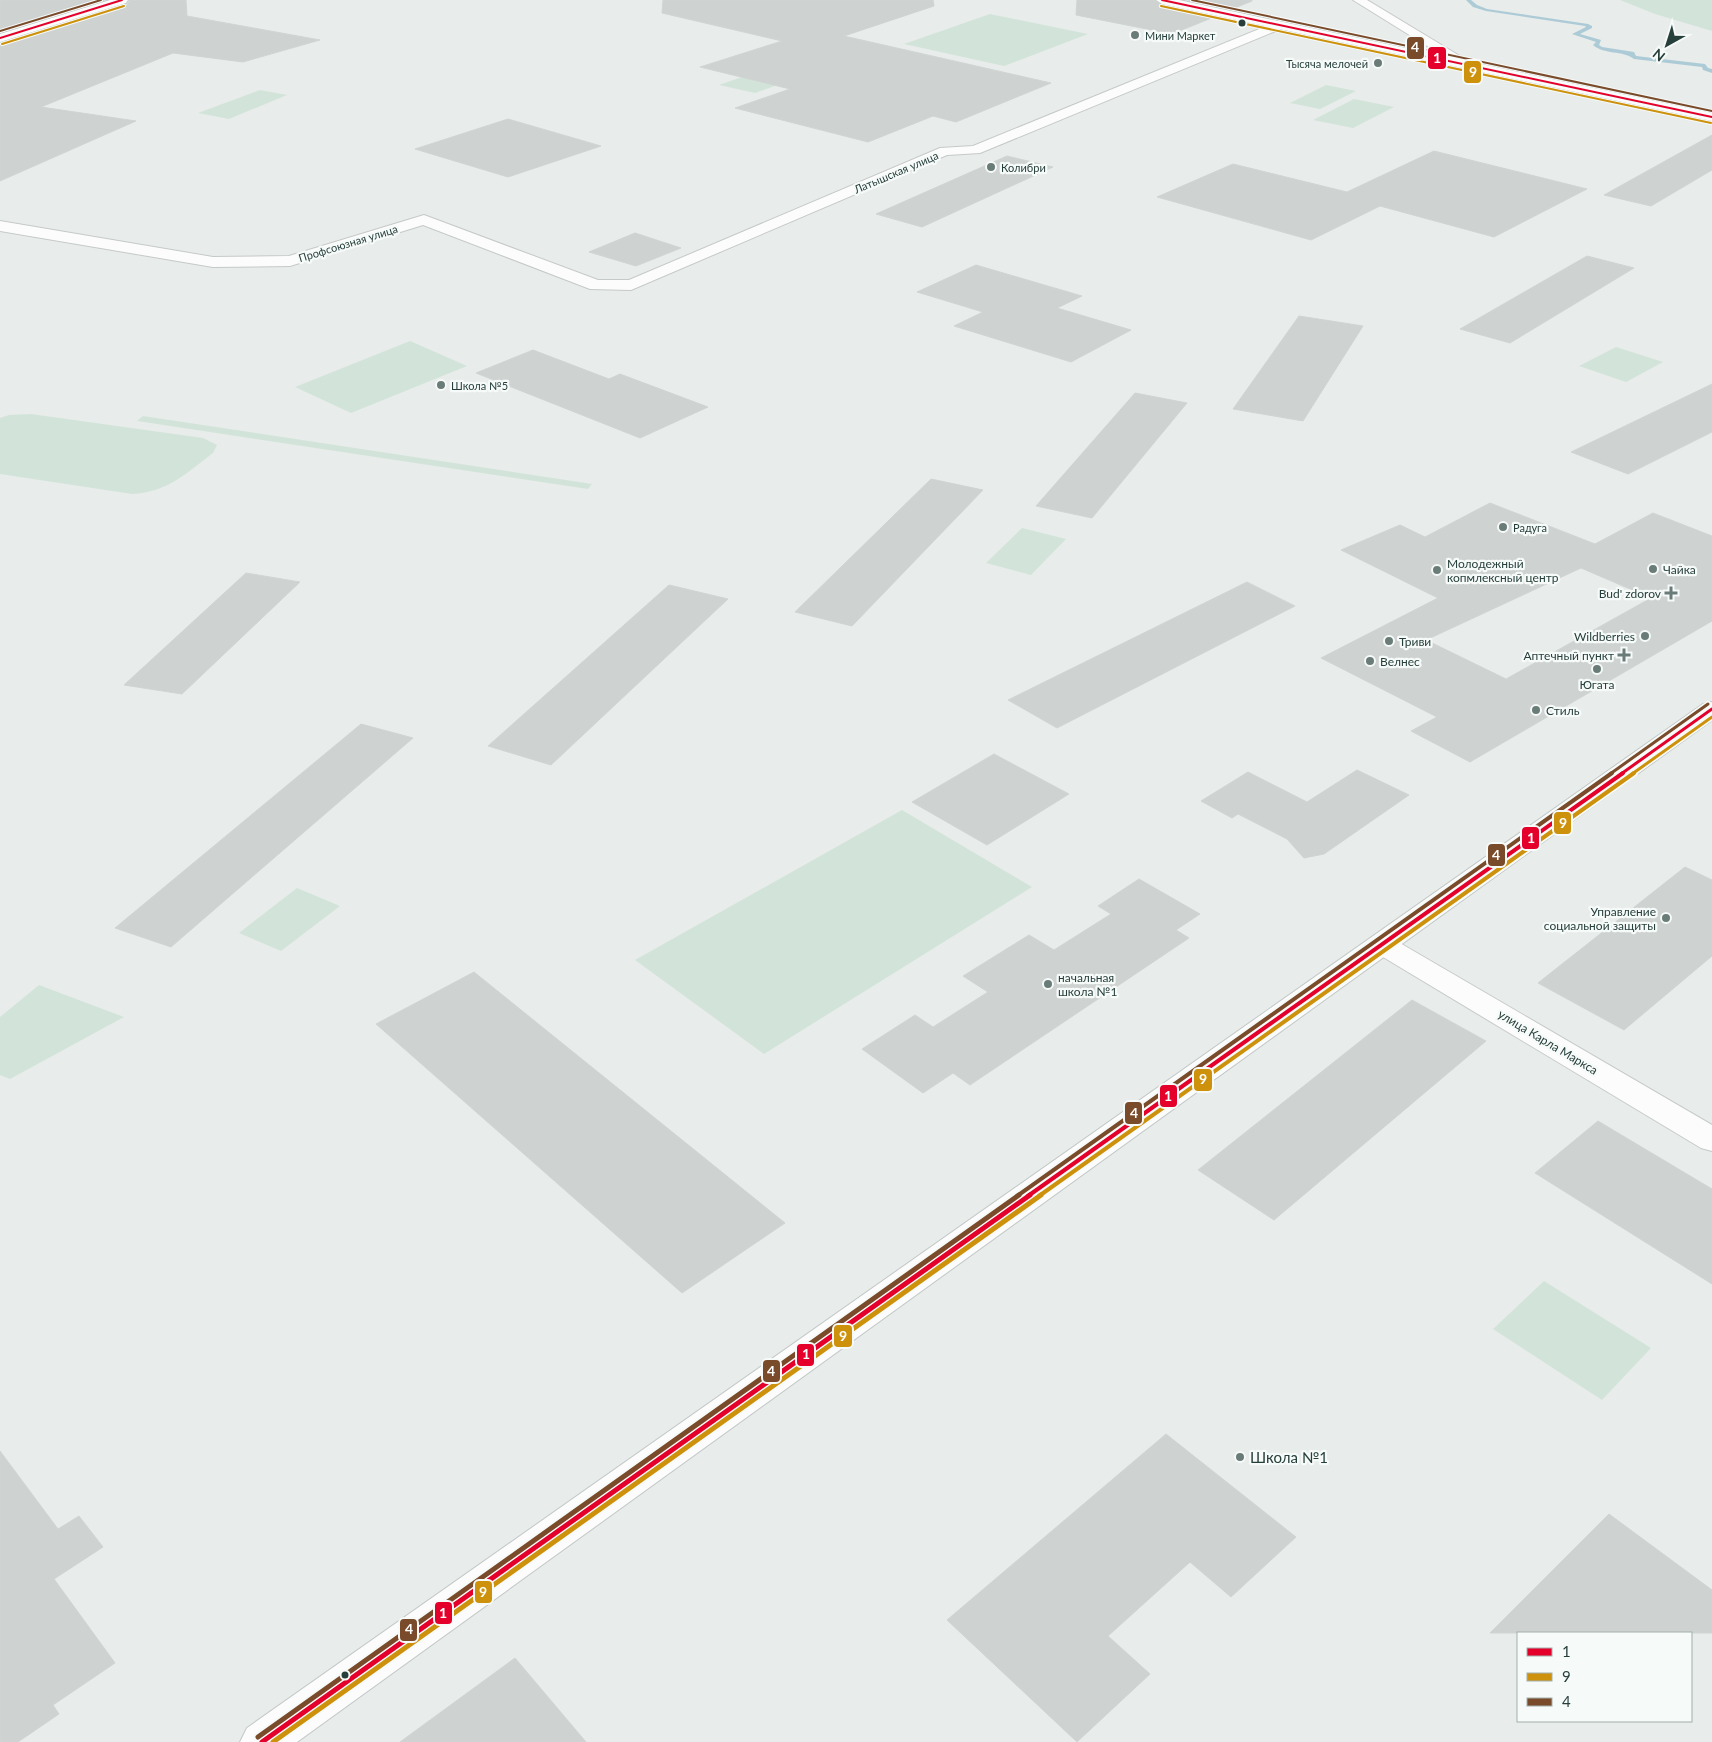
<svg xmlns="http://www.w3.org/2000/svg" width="1712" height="1742" font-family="Lato,sans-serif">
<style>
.green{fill:#d2e4da}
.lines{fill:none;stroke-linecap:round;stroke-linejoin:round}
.stream{fill:#accbd6;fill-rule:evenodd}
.building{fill:#ced3d2;stroke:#d0d5d3;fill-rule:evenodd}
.street-casing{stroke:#c5c9c8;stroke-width:2}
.secondary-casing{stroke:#c2c8c6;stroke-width:2}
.street{fill:#fcfcfc;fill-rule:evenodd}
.secondary{fill:#fcfcfc;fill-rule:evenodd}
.bus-1-far3-casing{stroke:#f6faf9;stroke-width:4}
.bus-1-far2-casing{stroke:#f6faf9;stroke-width:6}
.bus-1-far1-casing{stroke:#f6faf9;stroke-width:8}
.bus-1-casing{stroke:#f6faf9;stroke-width:9}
.bus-2-far3-casing{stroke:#f6faf9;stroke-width:4}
.bus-2-far2-casing{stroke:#f6faf9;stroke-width:6}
.bus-2-far1-casing{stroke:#f6faf9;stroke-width:8}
.bus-2-casing{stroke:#f6faf9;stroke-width:9}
.bus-3-far3-casing{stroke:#f6faf9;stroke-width:4}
.bus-3-far2-casing{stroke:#f6faf9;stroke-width:6}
.bus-3-far1-casing{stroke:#f6faf9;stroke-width:8}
.bus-3-casing{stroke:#f6faf9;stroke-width:9}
.bus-1-far3{stroke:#e4002b;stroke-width:2}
.bus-1-far2{stroke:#e4002b;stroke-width:3}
.bus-1-far1{stroke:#e4002b;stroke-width:4}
.bus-1{stroke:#e4002b;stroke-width:5}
.bus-2-far3{stroke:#cd910c;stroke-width:2}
.bus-2-far2{stroke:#cd910c;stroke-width:3}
.bus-2-far1{stroke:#cd910c;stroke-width:4}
.bus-2{stroke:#cd910c;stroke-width:5}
.bus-3-far3{stroke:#7a4b2a;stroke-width:2}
.bus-3-far2{stroke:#7a4b2a;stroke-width:3}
.bus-3-far1{stroke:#7a4b2a;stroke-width:4}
.bus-3{stroke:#7a4b2a;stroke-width:5}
.bus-dot{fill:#263f3b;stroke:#f6faf9;stroke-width:2}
.poi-dot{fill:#6a7c78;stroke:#f6faf9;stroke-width:2}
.labels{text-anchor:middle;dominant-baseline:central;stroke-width:4.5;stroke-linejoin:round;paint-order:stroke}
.far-poi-label{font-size:11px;fill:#263f3b;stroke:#f6faf9;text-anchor:start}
.far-street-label{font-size:11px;fill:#263f3b;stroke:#f6faf9}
.poi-label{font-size:12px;fill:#263f3b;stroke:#f6faf9;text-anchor:start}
.street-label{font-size:12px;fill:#263f3b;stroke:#f6faf9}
.near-poi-label{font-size:15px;fill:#263f3b;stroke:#f6faf9;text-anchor:start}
.line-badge{stroke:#f6faf9;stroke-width:2}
.badge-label{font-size:14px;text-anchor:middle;font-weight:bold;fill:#fff}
</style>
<rect width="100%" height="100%" fill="#e8ecea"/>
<path class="green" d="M1620 0H1712V31L1655 14Z
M990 14 1088 34 1004 66 904 44Z
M850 39 885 46 755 93 719 85Z
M1326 85 1356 91 1320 109 1290 103Z
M260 90 287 95 229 119 198 113Z
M1354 99 1394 107 1353 128 1313 120Z
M410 341 467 366 351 413 295 387Z
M1616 347 1663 362 1626 382 1579 366Z
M31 414 203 438 217 445 213 453C185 474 168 492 132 494L0 474V418L9 415Z
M143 416 592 484 588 489 137 421Z
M1022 528 1066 539 1031 575 986 563Z
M902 810 1032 887 764 1054 635 960Z
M297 888 340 906 281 951 239 933Z
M39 985 124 1017 10 1079 0 1075V1017Z
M1544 1281 1651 1348 1602 1400 1493 1329Z"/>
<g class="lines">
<path class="stream" d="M1466 0H1471L1477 5 1487 9 1588 24 1592 26V28L1580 34 1601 40 1599 45 1602 47 1634 52 1636 56 1705 64 1708 68 1712 69V73L1703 70 1702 67 1634 59C1623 50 1604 55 1593 45L1596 42 1572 34 1586 27 1585 26 1486 11 1473 7Z"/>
</g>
<path class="building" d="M0 0H104L0 32Z
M130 0H186L187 16 320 40 243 62 173 53 41 107 136 121 0 181V44L127 5Z
M663 0H933L934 6 844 36 1051 83 956 122 933 116 868 142 735 108 790 89 700 67 782 41 662 13Z
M1077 0H1154L1162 6 1214 17 1172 34 1076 15Z
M1188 0H1252V1L1232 9Z
M508 119 601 146 508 177 415 149Z
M1712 135V170L1651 206 1604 195Z
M1434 151 1587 189 1494 237 1380 206 1311 240 1157 197 1233 164 1347 192Z
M1007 156 1053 167 922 227 876 214Z
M635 233 681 248 636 266 589 252Z
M1587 256 1634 268 1510 343 1460 329Z
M976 265 1082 296 1057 308 1131 330 1071 362 954 326 983 312 917 292Z
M1299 316 1363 326 1303 421 1233 409Z
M533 350 609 379 620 374 708 407 640 438 476 373Z
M1712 384V432L1628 474 1571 452Z
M1135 393 1187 403 1092 518 1036 506Z
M931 479 983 490 852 626 795 612Z
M1490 503 1595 544 1653 513 1712 536V621L1470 762 1411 731 1437 717 1321 658 1438 598 1341 550 1400 525 1425 537ZM1581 568 1651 598 1506 679 1426 640Z
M246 573 300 582 182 694 124 685Z
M1247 582 1295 606 1057 728 1008 700Z
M669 585 728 599 551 765 488 746Z
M361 724 413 738 171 947 115 928Z
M994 754 1069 794 987 845 912 802Z
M1357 770 1409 795 1324 854 1304 858 1287 839 1238 814 1232 818 1201 801 1248 772 1307 802Z
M1685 867 1712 880V956L1624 1030 1538 983Z
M1139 879 1200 914 1176 930 1189 938 970 1085 953 1073 923 1093 862 1049 915 1015 933 1027 988 992 963 976 1029 935 1054 950 1111 914 1098 906Z
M474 972 785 1223 682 1293 376 1024Z
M1412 1000 1486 1041 1274 1220 1198 1170Z
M1598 1121 1712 1189V1284L1535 1173Z
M1166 1434 1296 1537 1231 1597 1190 1562 1108 1636 1150 1674 1077 1742 947 1620Z
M0 1451 58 1529 79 1516 103 1547 54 1579 115 1663 53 1705 59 1714 18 1742H0Z
M1609 1514 1712 1590V1633H1490Z
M515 1658 586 1742H400Z"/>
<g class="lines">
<defs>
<path id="street" d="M1353 0H1367L1473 64 1471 67H1461Z
M1279 21 1285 25 1283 28 980 153 947 155 631 290 590 289 423 225 290 266 213 267 0 231V221L213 257 289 256 424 215 598 280H629L940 148 973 146Z
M1383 936 1393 939 1712 1125V1151L1701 1148 1373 951 1369 945 1373 939Z"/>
<path id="secondary" d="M110 0H128L126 3 0 42V34Z
M1156 0H1179L1712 113V121L1162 4Z
M1712 702V720L297 1742H240L247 1728 1703 704Z"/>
</defs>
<use href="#street" class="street-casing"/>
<use href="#secondary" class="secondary-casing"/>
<use href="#street" class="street"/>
<use href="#secondary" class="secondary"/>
<defs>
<path id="bus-1-far3" d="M1162 0 1712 117
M0 38 122 0"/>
<path id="bus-1-far2" d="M1621 774 1712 709"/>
<path id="bus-1-far1" d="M1028 1196 1623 773"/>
<path id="bus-1" d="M262 1742 1030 1195"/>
<path id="bus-2-far3" d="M1161 6 1711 123
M2 44 124 6"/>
<path id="bus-2-far2" d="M1632 774 1712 717"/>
<path id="bus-2-far1" d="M1039 1196 1634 773"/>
<path id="bus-2" d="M273 1742 1041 1195"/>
<path id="bus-3-far3" d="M1192 0 1712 111
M0 31 101 0"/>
<path id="bus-3-far2" d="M1610 774 1708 704"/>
<path id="bus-3-far1" d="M1017 1196 1612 773"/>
<path id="bus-3" d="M258 1737 1019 1195"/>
</defs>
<use href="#bus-1-far3" class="bus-1-far3-casing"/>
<use href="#bus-1-far2" class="bus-1-far2-casing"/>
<use href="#bus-1-far1" class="bus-1-far1-casing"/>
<use href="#bus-1" class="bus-1-casing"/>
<use href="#bus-2-far3" class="bus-2-far3-casing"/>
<use href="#bus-2-far2" class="bus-2-far2-casing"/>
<use href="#bus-2-far1" class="bus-2-far1-casing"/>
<use href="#bus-2" class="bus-2-casing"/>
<use href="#bus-3-far3" class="bus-3-far3-casing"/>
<use href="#bus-3-far2" class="bus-3-far2-casing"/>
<use href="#bus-3-far1" class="bus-3-far1-casing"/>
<use href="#bus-3" class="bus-3-casing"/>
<use href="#bus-1-far3" class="bus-1-far3"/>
<use href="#bus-1-far2" class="bus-1-far2"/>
<use href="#bus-1-far1" class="bus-1-far1"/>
<use href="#bus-1" class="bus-1"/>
<use href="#bus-2-far3" class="bus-2-far3"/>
<use href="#bus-2-far2" class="bus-2-far2"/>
<use href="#bus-2-far1" class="bus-2-far1"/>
<use href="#bus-2" class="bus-2"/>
<use href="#bus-3-far3" class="bus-3-far3"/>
<use href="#bus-3-far2" class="bus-3-far2"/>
<use href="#bus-3-far1" class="bus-3-far1"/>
<use href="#bus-3" class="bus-3"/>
</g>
<g class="bus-dot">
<circle cx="1242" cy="23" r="4.5"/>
<circle cx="345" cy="1675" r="4.5"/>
</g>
<g class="poi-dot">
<circle cx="1135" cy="35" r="5"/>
<circle cx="1378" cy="63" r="5"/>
<circle cx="991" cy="167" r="5"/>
<circle cx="441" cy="385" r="5"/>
<circle cx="1503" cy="527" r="5"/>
<circle cx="1653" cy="569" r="5"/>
<circle cx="1437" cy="570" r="5"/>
<path d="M1668.5 585.5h5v5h5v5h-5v5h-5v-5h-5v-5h5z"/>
<circle cx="1645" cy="636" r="5"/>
<circle cx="1389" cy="641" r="5"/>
<path d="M1621.5 647.5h5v5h5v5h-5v5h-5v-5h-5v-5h5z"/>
<circle cx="1370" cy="661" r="5"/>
<circle cx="1597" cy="669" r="5"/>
<circle cx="1536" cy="710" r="5"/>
<circle cx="1666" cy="918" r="5"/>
<circle cx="1048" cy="984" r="5"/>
<circle cx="1240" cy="1457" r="5"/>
</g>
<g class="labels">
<g class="far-poi-label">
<text x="1145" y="35">Мини Маркет</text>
<text x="1368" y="63" text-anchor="end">Тысяча мелочей</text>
<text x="1001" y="167">Колибри</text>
<text x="451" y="385">Школа №5</text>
<text x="1513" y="527">Радуга</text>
</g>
<g class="far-street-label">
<text transform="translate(896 172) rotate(-23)">Латышская улица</text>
<text transform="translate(348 243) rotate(-17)">Профсоюзная улица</text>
</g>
<g class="poi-label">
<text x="1447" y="563">Молодежный<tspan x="1447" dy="14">копмлексный центр</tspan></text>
<text x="1663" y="569">Чайка</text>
<text x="1661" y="593" text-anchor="end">Bud' zdorov</text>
<text x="1635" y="636" text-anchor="end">Wildberries</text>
<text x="1399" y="641">Триви</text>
<text x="1614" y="655" text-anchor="end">Аптечный пункт</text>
<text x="1380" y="661">Велнес</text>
<text x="1597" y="684" text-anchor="middle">Югата</text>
<text x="1546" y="710">Стиль</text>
<text x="1656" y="911" text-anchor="end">Управление<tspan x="1656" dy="14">социальной защиты</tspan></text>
<text x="1058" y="977">начальная<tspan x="1058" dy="14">школа №1</tspan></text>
</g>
<g class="street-label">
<text transform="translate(1548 1042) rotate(31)">улица Карла Маркса</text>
</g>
<g class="near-poi-label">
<text x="1250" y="1457">Школа №1</text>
</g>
</g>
<g class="line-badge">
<rect x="1406" y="36" width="19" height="24" rx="5" fill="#7a4b2a"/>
<rect x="1427" y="46" width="20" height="24" rx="5" fill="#e4002b"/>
<rect x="1463" y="60" width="19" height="24" rx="5" fill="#cd910c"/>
<rect x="1553" y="811" width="19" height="24" rx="5" fill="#cd910c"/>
<rect x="1521" y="826" width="19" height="24" rx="5" fill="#e4002b"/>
<rect x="1487" y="843" width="19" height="24" rx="5" fill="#7a4b2a"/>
<rect x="1193" y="1068" width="20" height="24" rx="5" fill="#cd910c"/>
<rect x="1159" y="1084" width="19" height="24" rx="5" fill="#e4002b"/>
<rect x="1124" y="1101" width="19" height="24" rx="5" fill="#7a4b2a"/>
<rect x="833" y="1324" width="20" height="24" rx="5" fill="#cd910c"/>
<rect x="796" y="1343" width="19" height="24" rx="5" fill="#e4002b"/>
<rect x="762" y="1359" width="19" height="24" rx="5" fill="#7a4b2a"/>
<rect x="474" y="1580" width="19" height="24" rx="5" fill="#cd910c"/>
<rect x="434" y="1601" width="19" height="24" rx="5" fill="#e4002b"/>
<rect x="399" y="1618" width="19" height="24" rx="5" fill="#7a4b2a"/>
</g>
<g class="badge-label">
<text x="1415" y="52">4</text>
<text x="1437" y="63">1</text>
<text x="1473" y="77">9</text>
<text x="1563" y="828">9</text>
<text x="1531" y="843">1</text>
<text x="1496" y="860">4</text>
<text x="1203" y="1084">9</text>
<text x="1168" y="1101">1</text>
<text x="1134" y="1118">4</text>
<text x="843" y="1341">9</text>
<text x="806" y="1359">1</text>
<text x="771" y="1376">4</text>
<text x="483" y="1597">9</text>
<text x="443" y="1618">1</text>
<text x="409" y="1634">4</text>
</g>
<rect x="1517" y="1632" width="175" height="90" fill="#f6faf9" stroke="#a3afad"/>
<rect x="1527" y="1648" width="25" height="8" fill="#e4002b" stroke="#a3afad"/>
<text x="1562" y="1657" font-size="15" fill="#263f3b">1</text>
<rect x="1527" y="1673" width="25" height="8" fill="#cd910c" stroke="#a3afad"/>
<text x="1562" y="1682" font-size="15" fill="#263f3b">9</text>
<rect x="1527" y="1698" width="25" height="8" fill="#7a4b2a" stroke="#a3afad"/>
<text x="1562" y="1707" font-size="15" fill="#263f3b">4</text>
<g transform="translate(1667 45) rotate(219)" stroke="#f6faf9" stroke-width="4" paint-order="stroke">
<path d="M0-4L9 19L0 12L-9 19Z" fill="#263f3b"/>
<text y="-8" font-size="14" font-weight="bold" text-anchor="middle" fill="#263f3b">N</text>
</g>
</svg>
